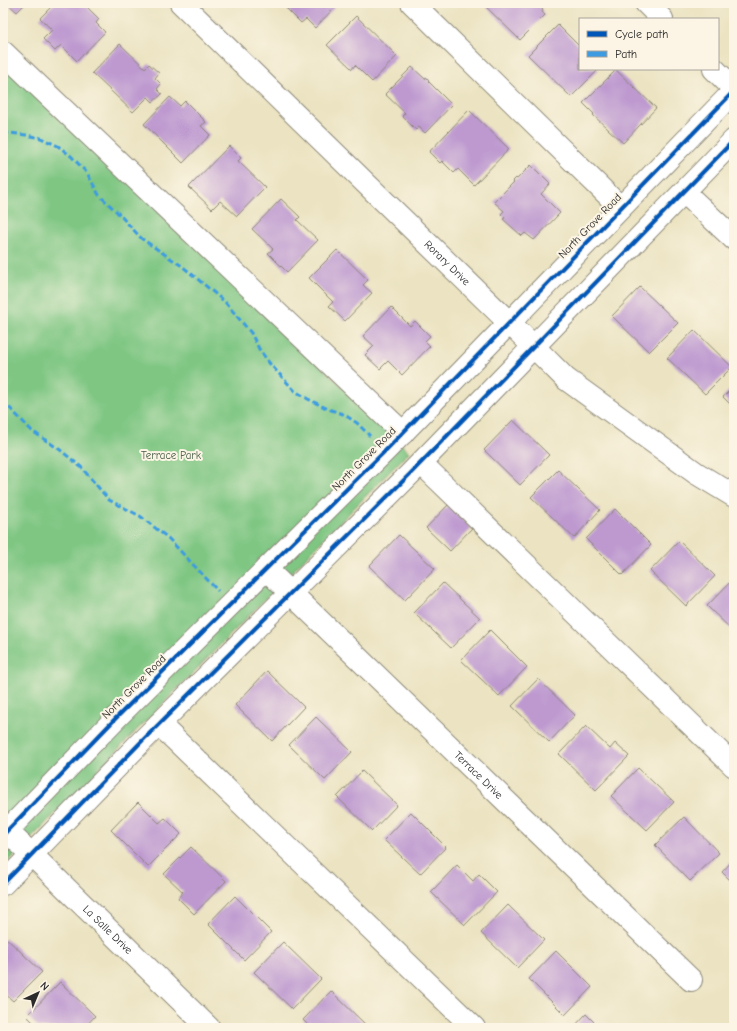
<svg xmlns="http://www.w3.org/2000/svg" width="737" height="1031" font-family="'Comic Neue',sans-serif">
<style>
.green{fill:#7ec682;stroke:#547856}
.building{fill:#bd99d0}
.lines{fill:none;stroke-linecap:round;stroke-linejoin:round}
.minor-casing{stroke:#8b8776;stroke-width:24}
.minor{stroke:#fff;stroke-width:22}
.quiet{stroke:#3d9ce1;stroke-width:3;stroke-dasharray:6 3;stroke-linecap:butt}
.cycleway-casing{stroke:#fcf5e5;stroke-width:6}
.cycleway{stroke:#0057b8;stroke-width:4}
.labels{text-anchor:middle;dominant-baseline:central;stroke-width:4;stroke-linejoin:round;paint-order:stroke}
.street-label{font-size:11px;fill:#2b2b2b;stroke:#fcf5e5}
.park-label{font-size:11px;fill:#445a45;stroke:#fcf5e5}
</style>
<rect width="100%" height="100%" fill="#fcf5e5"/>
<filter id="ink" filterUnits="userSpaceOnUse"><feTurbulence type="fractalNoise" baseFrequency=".025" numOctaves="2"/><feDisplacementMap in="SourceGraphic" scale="8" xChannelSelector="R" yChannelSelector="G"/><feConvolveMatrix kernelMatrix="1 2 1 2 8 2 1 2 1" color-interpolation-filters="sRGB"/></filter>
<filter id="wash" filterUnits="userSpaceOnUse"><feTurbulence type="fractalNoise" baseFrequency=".012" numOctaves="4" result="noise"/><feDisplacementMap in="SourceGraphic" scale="16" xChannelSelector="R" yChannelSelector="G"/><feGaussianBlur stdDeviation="0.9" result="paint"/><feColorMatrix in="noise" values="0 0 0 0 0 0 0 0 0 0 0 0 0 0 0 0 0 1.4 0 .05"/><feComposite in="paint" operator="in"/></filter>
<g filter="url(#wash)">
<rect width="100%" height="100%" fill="#ebe3c1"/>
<path class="green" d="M3 56 409 452 3 867Z"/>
<g id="blocks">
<path class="building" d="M7 3H26L17 12Z
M55 3H83L99 19 96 23 105 32 77 61 61 45 55 51 43 39 52 30 40 18Z
M281 3H339L315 28 306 19 301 23Z
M482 3H533L534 4 536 3 543 10 542 12 545 15 520 40Z
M356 16 397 56 372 82 355 65 352 69 327 45Z
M558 25 580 47V69H599L571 97 528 55Z
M120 44 145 68 149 64 159 73 155 78 161 84 157 89 162 94 153 102 148 97 133 112 92 73Z
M412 67 425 79 426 77 429 80 428 81 452 105 425 133 419 127 416 130 402 116 405 113 385 94Z
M616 70 656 108 623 143 593 115 594 114 583 103Z
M170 97 180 106 185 101 206 122 201 126 210 135 183 163 144 124Z
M469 110 509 149 474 185 458 169 454 173 442 161 440 163 429 152Z
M229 146 241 158 238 161 265 187 237 216 220 201 212 209 189 187Z
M531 165 550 184 541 194 560 213 534 240 525 233 522 236 503 219 505 218 501 214 504 211 494 202 514 182 513 181 516 178 517 179Z
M281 199 300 217 297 220 318 240 287 272 268 253 273 249 252 229Z
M337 250 368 280 363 285 372 293 345 321 329 306 333 302 309 278Z
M640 287 678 323 649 352 612 316Z
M391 307 410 326 415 321 430 336 425 341 430 346 402 375 388 361 380 369 365 355 374 346 363 336Z
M694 330 732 367 705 394 667 358Z
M734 386V408L723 397Z
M513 420 549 455 520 485 484 450Z
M558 470 600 510 574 538 531 497Z
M448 505 472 528 450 551 426 528Z
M615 509 651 545 622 575 586 539Z
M399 535 435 569 405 600 369 566Z
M679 541 715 576 686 606 650 571Z
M734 578V632L707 606Z
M443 583 480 618 451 648 414 613Z
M490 630 527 667 499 696 461 660Z
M267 671 304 707 272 741 235 705Z
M538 679 575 715 549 742 512 706Z
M316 717 352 752 325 780 289 745Z
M586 726 610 749 615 743 629 756 596 790 559 754Z
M638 768 674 802 647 830 611 796Z
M362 771 397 805 372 831 337 797Z
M138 802 159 823 165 818 181 834 148 867 111 830Z
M411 812 446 847 420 874 384 840Z
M684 817 719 853 690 881 655 845Z
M191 847 226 881 194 914 178 898 183 892 164 874Z
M734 859V884L722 872Z
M457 865 473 881 479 874 497 892 465 925 431 892Z
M235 896 271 932 244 960 208 924Z
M508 905 544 940 517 968 481 933Z
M6 938 42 972 13 1001 3 992V941Z
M283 942 321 979 292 1009 254 972Z
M556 951 592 987 565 1015 529 979Z
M60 982 95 1016 84 1028H39L27 1016Z
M331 991 369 1028H311L303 1020Z
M586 1014 600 1028H573Z"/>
</g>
</g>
<g filter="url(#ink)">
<use href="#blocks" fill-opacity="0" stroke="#8b8776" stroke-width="1"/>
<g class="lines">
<defs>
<g id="minor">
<path id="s1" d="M181 3 388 205 522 335 566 379 696 473 734 496"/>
<path d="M412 3 620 207"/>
<path d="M646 3 662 19"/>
<path d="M3 52 403 433"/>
<path d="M714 69 734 89"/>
<path d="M684 192 734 239"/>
<path d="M421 463 734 766"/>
<path id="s2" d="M266 569 691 980"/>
<path d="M159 724 474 1028"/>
<path id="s3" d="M7 831 32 855 209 1028"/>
<path d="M3 835 116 718 387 449 734 91"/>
<path d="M3 884 141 742 411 473 734 140"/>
</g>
</defs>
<use href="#minor" class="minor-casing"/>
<use href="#minor" class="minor"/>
<path class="quiet" d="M3 133H10L26 135 41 138 58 146 71 156 87 173 99 195 117 212 142 239 182 266 225 302 251 333 259 349 270 364 295 391 308 399 328 409 343 414 357 423 370 436
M3 401 32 431 59 449 81 467 109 500 140 516 168 538 218 591"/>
<defs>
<path id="cycleway" d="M3 835 116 718 387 449 734 91
M3 884 141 742 411 473 734 140"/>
</defs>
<use href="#cycleway" class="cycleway-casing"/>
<use href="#cycleway" class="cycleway"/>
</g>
</g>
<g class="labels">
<g class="street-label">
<text transform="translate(590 226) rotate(-46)">North Grove Road</text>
<text stroke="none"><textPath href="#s1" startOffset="372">Rorary Drive</textPath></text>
<text transform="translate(364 459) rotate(-45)">North Grove Road</text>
<text transform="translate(134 687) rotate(-45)">North Grove Road</text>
<text stroke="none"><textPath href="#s2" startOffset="296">Terrace Drive</textPath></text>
<text stroke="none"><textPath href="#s3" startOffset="141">La Salle Drive</textPath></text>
</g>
<g class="park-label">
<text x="171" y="455">Terrace Park</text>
</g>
</g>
<rect width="737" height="1031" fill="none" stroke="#fcf5e5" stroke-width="16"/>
<rect x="579" y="18" width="140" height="52" fill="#fcf5e5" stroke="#a8a49b"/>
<rect x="587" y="31" width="20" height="6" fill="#0057b8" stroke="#a8a49b"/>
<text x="615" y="38" font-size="12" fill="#2b2b2b">Cycle path</text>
<rect x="587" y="51" width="20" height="6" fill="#3d9ce1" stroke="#a8a49b"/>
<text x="615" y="58" font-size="12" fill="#2b2b2b">Path</text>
<g transform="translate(38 993) rotate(44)" stroke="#fcf5e5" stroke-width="3" paint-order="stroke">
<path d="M0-3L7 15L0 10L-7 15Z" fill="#2b2b2b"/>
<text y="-6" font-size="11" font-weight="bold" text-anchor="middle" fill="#2b2b2b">N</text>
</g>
</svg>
